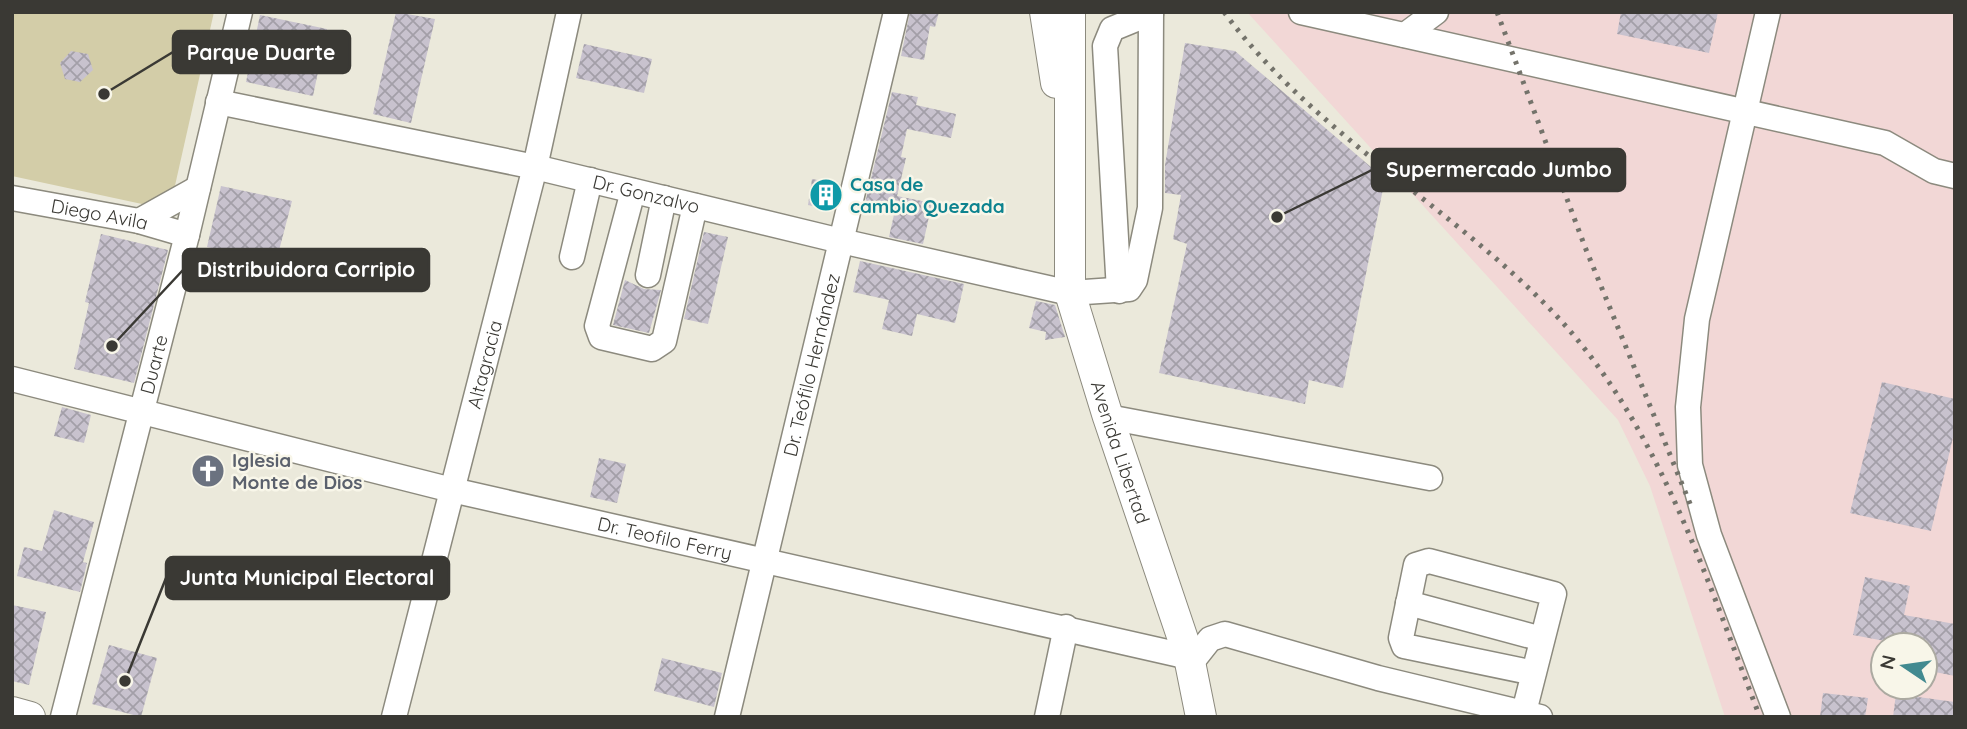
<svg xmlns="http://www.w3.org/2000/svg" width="1967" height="729" font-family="Quicksand,sans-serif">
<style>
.industrial{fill:#f2d7d6;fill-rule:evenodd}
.green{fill:#d3cda8}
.building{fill:url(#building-cross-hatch)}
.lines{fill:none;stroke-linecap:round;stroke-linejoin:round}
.minor-casing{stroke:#8c8a7e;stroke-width:27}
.major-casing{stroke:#8c8a7e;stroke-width:32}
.minor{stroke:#fff;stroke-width:24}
.major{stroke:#fff;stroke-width:30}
.rail{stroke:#74736b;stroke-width:5;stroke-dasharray:3.5 7;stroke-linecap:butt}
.labels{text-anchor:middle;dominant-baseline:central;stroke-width:5;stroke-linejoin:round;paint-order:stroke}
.culture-label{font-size:19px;font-weight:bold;fill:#0d838f;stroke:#f8f6e9;text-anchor:start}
.street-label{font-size:19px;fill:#3a3934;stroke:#f8f6e9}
.worship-label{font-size:19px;font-weight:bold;fill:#5b616d;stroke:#f8f6e9;text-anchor:start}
.leader{fill:none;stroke:#3a3934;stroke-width:2.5}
.callout-dot{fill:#3a3934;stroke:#f8f6e9;stroke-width:2.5}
.callout{fill:#3a3934;stroke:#3a3934;stroke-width:2.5}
.callout-label{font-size:21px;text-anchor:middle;font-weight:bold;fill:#fff}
</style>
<defs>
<pattern id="building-cross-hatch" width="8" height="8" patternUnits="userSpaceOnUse" patternTransform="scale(1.75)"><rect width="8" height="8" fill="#c8c2ce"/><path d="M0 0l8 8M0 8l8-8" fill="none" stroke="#a39fa8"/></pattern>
</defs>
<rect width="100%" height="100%" fill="#ebe9db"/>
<path class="industrial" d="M1247 12H1955V717H1725L1650 486 1618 420ZM1883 645H1925V687H1883Z"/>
<path class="green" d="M12 12H214L174 190 142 204 12 176Z"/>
<path class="building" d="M396 12 435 19 411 123 373 114Z
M910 12H939L935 27 930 26 924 60 901 56Z
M1621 12H1718L1709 53 1617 34Z
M260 15 327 29 313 96 246 82Z
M1185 43 1235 51 1385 179 1343 388 1309 380 1305 404 1159 373 1187 244 1173 239 1181 195 1165 193V165Z
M584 44 652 59 644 93 576 78Z
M71 51 88 54 93 70 80 82 65 79 60 63Z
M892 92 918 97 916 105 956 114 951 138 907 129 901 157 906 158 897 196 932 203 923 244 889 237 895 210 865 203Z
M812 179 840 184 833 210 808 205Z
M221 186 292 201 276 262 207 247Z
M704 232 728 237 708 324 684 319Z
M101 234 168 250 134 383 74 369 89 303 85 302Z
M860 261 964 284 955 323 917 314 912 336 882 329 889 300 853 292Z
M625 280 644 289 661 290 649 333 613 325Z
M1036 301 1055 305 1065 337 1045 340 1046 332 1029 328Z
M1882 382 1955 399V429L1931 531 1850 513Z
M62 407 91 415 84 443 54 436Z
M599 458 626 464 617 503 590 497Z
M54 510 94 522 83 562 87 563 80 592 17 576 24 547 42 551Z
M1865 577 1910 586 1904 615 1955 624V676L1925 670V645H1906L1853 635Z
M12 605 46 612 29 685 12 681Z
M109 645 157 658 141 717 92 704Z
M662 658 722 673 714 707 654 691Z
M1823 693 1868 698 1865 717H1820Z
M1896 694 1955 702V717H1893Z"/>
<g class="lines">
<defs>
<g id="minor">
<path d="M1301 12 1885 143 1934 171 1955 176"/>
<path d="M1768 12 1697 319 1688 407 1690 465 1709 535 1778 717"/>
<path d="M1405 35 1436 12"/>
<path id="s1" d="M218 102 535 167 841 241 1070 293 1129 289 1135 280 1150 208 1151 12"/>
<path d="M633 191 597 326 601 337 652 349 664 341 695 206"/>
<path id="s2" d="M12 198 139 221 187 235"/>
<path d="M139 221 198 188"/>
<path d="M572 257 590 180"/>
<path d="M648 275 664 198"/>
<path d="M1119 291 1105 46 1112 29 1151 13"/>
<path id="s3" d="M12 379 452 490 1189 657 1195 658 1210 639 1225 634 1378 678 1540 717"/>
<path d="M1108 417 1430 478"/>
<path d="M1408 603 1542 639"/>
<path d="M1524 712 1554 594 1429 561 1416 565 1401 638 1404 646 1534 673"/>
<path id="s4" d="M63 717 187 235 240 12"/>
<path id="s5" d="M394 717 535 167 569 12"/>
<path id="s6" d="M727 717 896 12"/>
<path d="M1047 717 1066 627"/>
</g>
<g id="major">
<path d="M1045 12 1056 83"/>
<path id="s7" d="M1070 12V293L1108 417 1189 657 1201 717"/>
<path d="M12 712 30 717"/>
</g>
</defs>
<use href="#minor" class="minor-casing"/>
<use href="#major" class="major-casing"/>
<use href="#minor" class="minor"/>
<use href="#major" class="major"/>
<path class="rail" d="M1224 12C1310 129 1442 201 1544 303 1656 414 1704 574 1760 717
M1497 12 1585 247 1691 506"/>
</g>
<defs>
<symbol id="building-disc" viewBox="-11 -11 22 22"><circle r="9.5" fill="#0f9aa8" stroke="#f8f6e9"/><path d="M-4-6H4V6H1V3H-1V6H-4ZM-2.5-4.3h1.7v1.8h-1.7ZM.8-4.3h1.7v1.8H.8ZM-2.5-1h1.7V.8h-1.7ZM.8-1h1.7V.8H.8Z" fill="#fff"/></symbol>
<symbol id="church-disc" viewBox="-11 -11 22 22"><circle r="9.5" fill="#6b7280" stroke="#f8f6e9"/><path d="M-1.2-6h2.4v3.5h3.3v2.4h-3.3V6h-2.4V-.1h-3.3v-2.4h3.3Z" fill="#fff"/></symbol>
</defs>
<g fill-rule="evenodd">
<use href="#building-disc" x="807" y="176" width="38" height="38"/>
<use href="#church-disc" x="189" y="452" width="38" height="38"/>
</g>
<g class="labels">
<g class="culture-label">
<text x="850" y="184">Casa de<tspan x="850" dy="22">cambio Quezada</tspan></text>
</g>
<g class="street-label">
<text stroke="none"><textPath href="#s1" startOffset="438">Dr. Gonzalvo</textPath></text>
<text stroke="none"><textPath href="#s2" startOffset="89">Diego Avila</textPath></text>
<text stroke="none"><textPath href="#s6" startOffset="362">Dr. Teófilo Hernández</textPath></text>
<text stroke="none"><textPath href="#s4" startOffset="364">Duarte</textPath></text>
<text stroke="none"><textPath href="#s5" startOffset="364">Altagracia</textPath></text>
<text stroke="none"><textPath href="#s7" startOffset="448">Avenida Libertad</textPath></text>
<text stroke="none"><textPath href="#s3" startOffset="672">Dr. Teofilo Ferry</textPath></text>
</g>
<g class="worship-label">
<text x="232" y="460">Iglesia<tspan x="232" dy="22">Monte de Dios</tspan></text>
</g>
</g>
<path class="leader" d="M104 94L173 52M1277 217L1372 170M112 346L183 270M125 681L166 578"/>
<g class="callout-dot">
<circle cx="104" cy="94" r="7"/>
<circle cx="1277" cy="217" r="7"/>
<circle cx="112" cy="346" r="7"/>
<circle cx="125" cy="681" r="7"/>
</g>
<g class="callout">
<rect x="173" y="31" width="177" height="42" rx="7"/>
<rect x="1372" y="149" width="253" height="42" rx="7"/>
<rect x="183" y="249" width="246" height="42" rx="7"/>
<rect x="166" y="557" width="283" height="42" rx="7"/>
</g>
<g class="callout-label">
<text x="261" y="60">Parque Duarte</text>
<text x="1499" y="177">Supermercado Jumbo</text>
<text x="306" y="277">Distribuidora Corripio</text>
<text x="307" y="585">Junta Municipal Electoral</text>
</g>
<rect width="1967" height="729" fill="none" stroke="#3a3934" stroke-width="28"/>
<g transform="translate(1904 666) rotate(283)"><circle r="33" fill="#f8f6e9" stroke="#acaaa1" stroke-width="2"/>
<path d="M0-5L12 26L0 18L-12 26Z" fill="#428a90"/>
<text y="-10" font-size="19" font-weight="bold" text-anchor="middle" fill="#3a3934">N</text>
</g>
</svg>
